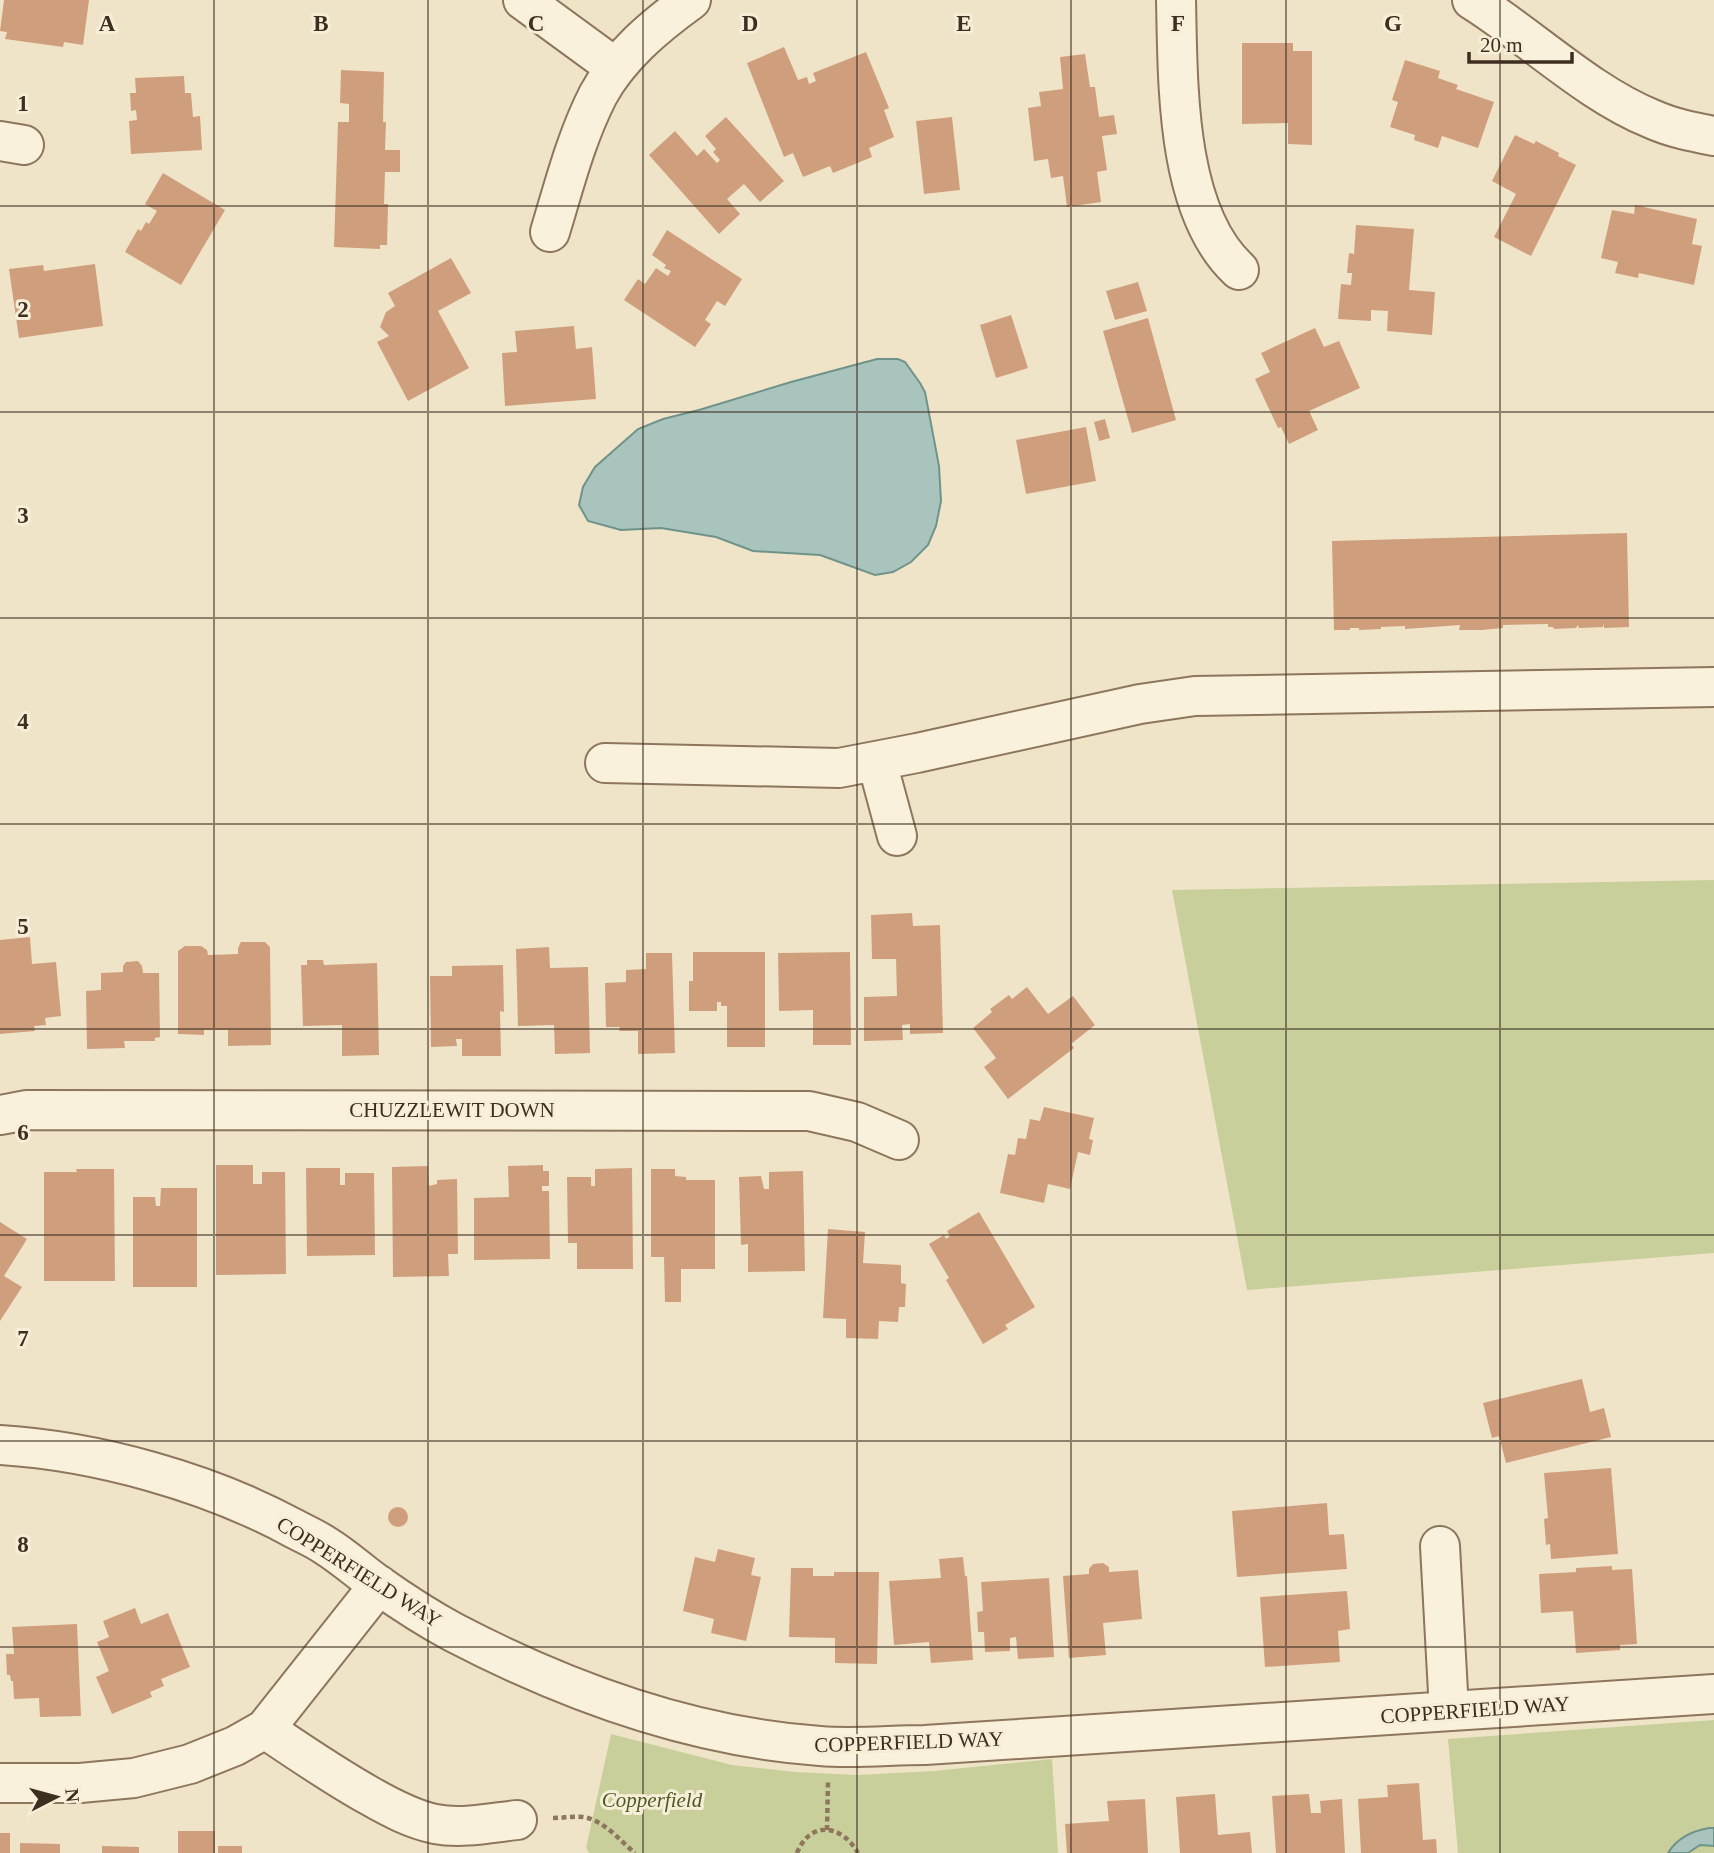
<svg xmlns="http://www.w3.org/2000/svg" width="1714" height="1853" font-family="Georgia,serif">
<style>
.green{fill:#c9cf9b}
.water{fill:#a9c4bc;stroke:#6f938a;stroke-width:2}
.building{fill:#cf9f7d}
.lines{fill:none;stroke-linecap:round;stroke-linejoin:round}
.minor-casing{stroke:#8d765c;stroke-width:42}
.path{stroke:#8d765c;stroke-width:4.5;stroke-dasharray:5 3.5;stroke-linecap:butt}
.minor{stroke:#faf1dc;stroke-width:38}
.grid{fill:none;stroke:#3d2e20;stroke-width:2;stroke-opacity:0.55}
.labels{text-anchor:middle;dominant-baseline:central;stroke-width:6;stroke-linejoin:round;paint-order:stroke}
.street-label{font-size:21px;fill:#3d2e20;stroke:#f7eed8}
.park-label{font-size:21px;font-style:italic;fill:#4d5a26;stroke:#f7eed8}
.grid-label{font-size:23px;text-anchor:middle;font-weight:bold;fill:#3d2e20;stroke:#f7eed8;stroke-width:6;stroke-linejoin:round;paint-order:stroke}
</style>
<rect width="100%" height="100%" fill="#f0e4c8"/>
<path class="green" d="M1714 880V1253L1247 1290 1172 890Z
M1714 1720V1853H1458L1448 1739Z
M611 1734 732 1765 795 1772 857 1775 933 1771 1052 1759 1058 1853H589L586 1848Z"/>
<path class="water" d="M877 359H898L905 362 920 383 925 392 939 466 941 501 936 526 928 545 911 562 893 572 875 575 820 555 753 551 716 537 661 528 621 530 588 521 579 505 583 487 595 467 638 429 663 419 699 410 791 382Z
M1709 1828H1714V1846L1700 1845 1688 1853H1668C1677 1838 1692 1831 1709 1828Z"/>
<path class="building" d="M4 0H89L83 45 64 42 63 47 5 39 7 32 0 31Z
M1242 43H1293V51H1312V145L1288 144V123L1242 124Z
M784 47 798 80 807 77 809 84 816 81 813 73 866 52 889 108 884 110 894 137 869 148 872 157 833 173 830 166 803 177 793 153 784 157 747 63Z
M1085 54 1090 87H1095L1099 117 1114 115 1117 134 1102 136 1107 170 1097 172 1101 202 1067 207 1063 176 1051 178 1048 159 1034 161 1028 108 1041 106 1039 92 1063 89 1060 57Z
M1405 60 1440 71 1438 78 1458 85 1456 89 1494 102 1478 148 1442 136 1438 148 1414 140 1415 135 1390 127 1398 102 1392 100Z
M341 70 384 72 383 122H386L385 150H400V172H385L384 204H388L387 245H380V249L334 247 338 122H349V104L340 103Z
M184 76 185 93H191L193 117 200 116 202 150 131 154 129 121 137 120 136 110 131 111 130 93H136L135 78Z
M726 117 784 181 760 202 744 184 727 199 740 214 719 234 649 155 675 131 697 156 704 149 717 163 720 160 713 152 716 149 705 136Z
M952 117 960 190 924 194 916 121Z
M1515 135 1534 144 1536 141 1559 153 1558 156 1576 165 1531 256 1494 237 1516 194 1492 181Z
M163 173 225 210 181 285 125 252 138 229 141 231 146 222 149 224 157 211 145 204Z
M1635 205 1697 219 1692 244 1702 246 1694 285 1639 273 1638 278 1615 273 1618 262 1601 258 1612 210 1634 214Z
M1356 225 1414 229 1409 290 1435 292 1432 335 1387 331 1388 311 1371 310V321L1338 319 1341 284 1351 285 1352 273H1347L1349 253 1354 254Z
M667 230 742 279 725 306 717 301 705 320 711 324 695 347 624 300 638 279 645 284 656 268 668 276 671 271 664 268 666 265 652 255Z
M451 258 471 293 438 311 469 368 408 401 377 342 389 336 380 327 386 312 395 306 388 293Z
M95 264 103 326 19 338 9 269 43 265 44 271Z
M1138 282 1147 311 1115 320 1106 291Z
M1011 315 1028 368 996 378 980 325Z
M1148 318 1176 420 1132 433 1103 331Z
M574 326 576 349 592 347 596 399 505 406 502 353 517 352 515 331Z
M1315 328 1324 347 1339 341 1360 388 1309 411 1318 430 1289 444 1281 427 1278 428 1255 379 1270 372 1261 353Z
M1105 419 1110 438 1099 441 1094 422Z
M1086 427 1096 481 1026 494 1016 440Z
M1627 533 1629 627 1604 628V623L1603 627 1579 628 1578 625 1576 628 1554 629 1553 627H1548V624L1503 625V628L1482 630H1459L1460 625 1405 629V626L1381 627V629L1359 630V628H1350V630H1334L1332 541Z
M912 913 913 926 940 925 943 1033 910 1034V1024L902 1025 903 1040 864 1041V997L897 996 896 959H872L871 915Z
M30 937 32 964 56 962 61 1016 45 1018 46 1025 34 1026 35 1031 0 1034V940Z
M241 942H265L270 947 271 1045 228 1046V1030H204V1035L178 1034V951L185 946H201L207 950 208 955 238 954V948Z
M549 947 550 968 588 967 590 1053 555 1054 554 1025 518 1026 516 949Z
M693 952H765V1047H727V1006H721V1002H717V1011H689V981H693Z
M850 952 851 1045H813V1010L779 1011 778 953Z
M646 953H672L675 1053 638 1054V1031H619L620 1027H606L605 983 626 982V970L646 969Z
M307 960H323L324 965 377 963 379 1055 342 1056V1025L303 1026 301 965H307Z
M138 961 142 966 143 973H159L160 1037 155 1038V1041H124L125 1048 87 1049 86 991 101 990V973L123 972V966L126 962Z
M503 965 504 1012 500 1011 501 1056H462V1039H456L457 1046 431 1047 430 976H452V966Z
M1027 987 1048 1014 1073 996 1095 1025 1071 1044 1074 1048 1008 1099 984 1067 996 1058 973 1028 992 1012 990 1009 1009 995 1012 999Z
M1044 1107 1094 1118 1089 1139 1093 1140 1090 1155 1078 1152 1070 1189 1048 1184 1044 1203 1000 1193 1008 1154 1015 1155 1018 1138 1026 1139 1030 1119 1040 1121Z
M216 1165H253V1184H262V1172H285L286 1274 216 1275Z
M543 1165V1171H549V1186H542V1191H549L550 1259 474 1260V1198L509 1197 508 1166Z
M428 1166 429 1186 437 1184V1180L457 1179 458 1254H448L449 1276 393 1277 392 1167Z
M306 1168H340V1185H345V1173H374L375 1255 307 1256Z
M632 1168 633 1269H577V1243H568L567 1177H591V1186H595V1169Z
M76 1169H114L115 1281H44V1172H77Z
M651 1169H675V1176L686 1177V1180H715V1269H681V1302H665L664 1257H651Z
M803 1171 805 1271 748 1272V1244L741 1245 739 1177 761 1176 764 1189H769V1172Z
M161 1188H197V1287H133V1197H155L156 1206H160Z
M979 1212 1035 1307 1005 1325 1008 1329 983 1344 946 1280 949 1278 929 1244 944 1235 946 1239 950 1236 947 1231Z
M0 1222 27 1239 4 1276 22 1287 0 1321Z
M828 1229 865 1232 863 1263 901 1265V1283L906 1284 905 1307H899L898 1322 879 1321 878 1339 846 1338V1319L823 1318Z
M1582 1379 1590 1412 1604 1408 1611 1437 1506 1463 1499 1436 1492 1438 1483 1403Z
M1611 1468 1618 1554 1551 1559 1550 1544 1546 1545 1544 1519 1548 1518 1544 1473Z
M1327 1503 1329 1535 1344 1534 1347 1569 1237 1577 1232 1511Z
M388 1517a10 10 0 1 1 20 0a10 10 0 1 1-20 0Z
M718 1549 755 1558 751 1575 761 1577 746 1641 711 1633 714 1619 683 1611 695 1557 715 1562Z
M963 1557 965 1576H967L973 1660 931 1663 929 1642 894 1645 889 1581 941 1578 939 1559Z
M1103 1563 1109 1567V1572L1138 1570 1142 1619 1103 1623 1106 1655 1069 1658 1063 1576 1089 1574V1569L1093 1564Z
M1612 1566V1570L1632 1569 1637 1644 1620 1645V1650L1576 1653 1573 1611 1541 1613 1539 1574 1576 1572V1568Z
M791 1568H813V1576H834V1572H879L877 1664 835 1663V1638L789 1637Z
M1049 1578 1054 1657 1018 1659 1016 1637 1010 1638V1651L985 1652 984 1632H978L977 1612 983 1611 981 1582Z
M1347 1591 1350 1629 1338 1631 1340 1662 1265 1667 1260 1597Z
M135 1608 141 1624 168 1613 190 1667 161 1679 164 1686 150 1692 152 1697 112 1714 96 1677 109 1671 97 1642 109 1637 103 1621Z
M77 1624 81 1716 40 1717 39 1698 14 1699 13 1681H11L10 1675H7L6 1654H14L12 1627Z
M1419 1783 1423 1840 1436 1839 1437 1853H1361L1358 1799 1388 1797 1387 1785Z
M1215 1794 1218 1835 1250 1832 1252 1853H1180L1176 1797Z
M1309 1794 1311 1813H1321L1320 1801 1342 1799 1345 1853H1276L1272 1796Z
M1145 1799 1148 1853H1067L1065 1824 1109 1821 1107 1801Z
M178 1831H215V1853H178Z
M0 1833H10V1853H0Z
M20 1843 60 1844V1853H20Z
M102 1846 139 1847V1853H102Z
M218 1846H242V1853H218Z"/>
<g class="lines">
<defs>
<path id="minor" d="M523 0 616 68
M1176 0C1178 82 1175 211 1239 270
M1472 0C1531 37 1588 93 1652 119 1672 128 1693 132 1714 136
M0 141 24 145
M550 232C564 186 576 138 598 95 619 56 655 26 691 0
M877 762 897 836
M605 763 839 768 917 753 1140 704 1195 696 1714 687
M0 1115 27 1110 809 1111 857 1122 899 1140
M0 1445C97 1451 208 1482 293 1528 304 1534 316 1539 326 1546 344 1557 360 1572 377 1584 401 1601 427 1618 453 1632 566 1691 691 1737 820 1746 854 1749 891 1745 925 1745L1714 1694
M1440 1546 1449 1711
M265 1729C299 1752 334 1776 370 1796 391 1808 412 1819 435 1824 462 1829 490 1823 517 1820
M0 1783H80L134 1778 190 1764 235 1746 265 1729 379 1585"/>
</defs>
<use href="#minor" class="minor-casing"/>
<path class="path" d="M553 1818C563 1818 573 1816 583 1817 604 1820 619 1840 635 1853
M827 1830 828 1782
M797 1853C811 1819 842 1825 858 1853"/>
<use href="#minor" class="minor"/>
</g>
<path class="grid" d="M214 0V1853M428 0V1853M643 0V1853M857 0V1853M1071 0V1853M1286 0V1853M1500 0V1853M0 206H1714M0 412H1714M0 618H1714M0 824H1714M0 1029H1714M0 1235H1714M0 1441H1714M0 1647H1714"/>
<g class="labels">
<g class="street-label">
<text x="452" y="1110">CHUZZLEWIT DOWN</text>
<text transform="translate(359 1572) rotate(32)">COPPERFIELD WAY</text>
<text transform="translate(1475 1710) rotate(-4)">COPPERFIELD WAY</text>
<text transform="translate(909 1742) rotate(-2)">COPPERFIELD WAY</text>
</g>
<g class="park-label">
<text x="652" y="1800">Copperfield</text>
</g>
</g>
<g class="grid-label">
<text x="107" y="31">A</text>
<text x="321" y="31">B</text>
<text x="536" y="31">C</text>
<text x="750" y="31">D</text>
<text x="964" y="31">E</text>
<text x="1178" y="31">F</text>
<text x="1393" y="31">G</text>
<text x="23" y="111">1</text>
<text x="23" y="317">2</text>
<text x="23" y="523">3</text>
<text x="23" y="729">4</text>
<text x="23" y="934">5</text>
<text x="23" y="1140">6</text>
<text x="23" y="1346">7</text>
<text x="23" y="1552">8</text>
</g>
<g transform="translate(56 1797) rotate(84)" stroke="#f7eed8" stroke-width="5" paint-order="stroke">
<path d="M0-5L12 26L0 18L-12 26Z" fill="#3d2e20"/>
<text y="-10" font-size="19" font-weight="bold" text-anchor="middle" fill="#3d2e20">N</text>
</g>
<path d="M1469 52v10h103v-10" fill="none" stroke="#3d2e20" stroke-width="3.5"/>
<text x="1480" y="52" font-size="21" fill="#3d2e20" stroke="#f7eed8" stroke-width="5" paint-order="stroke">20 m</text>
</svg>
